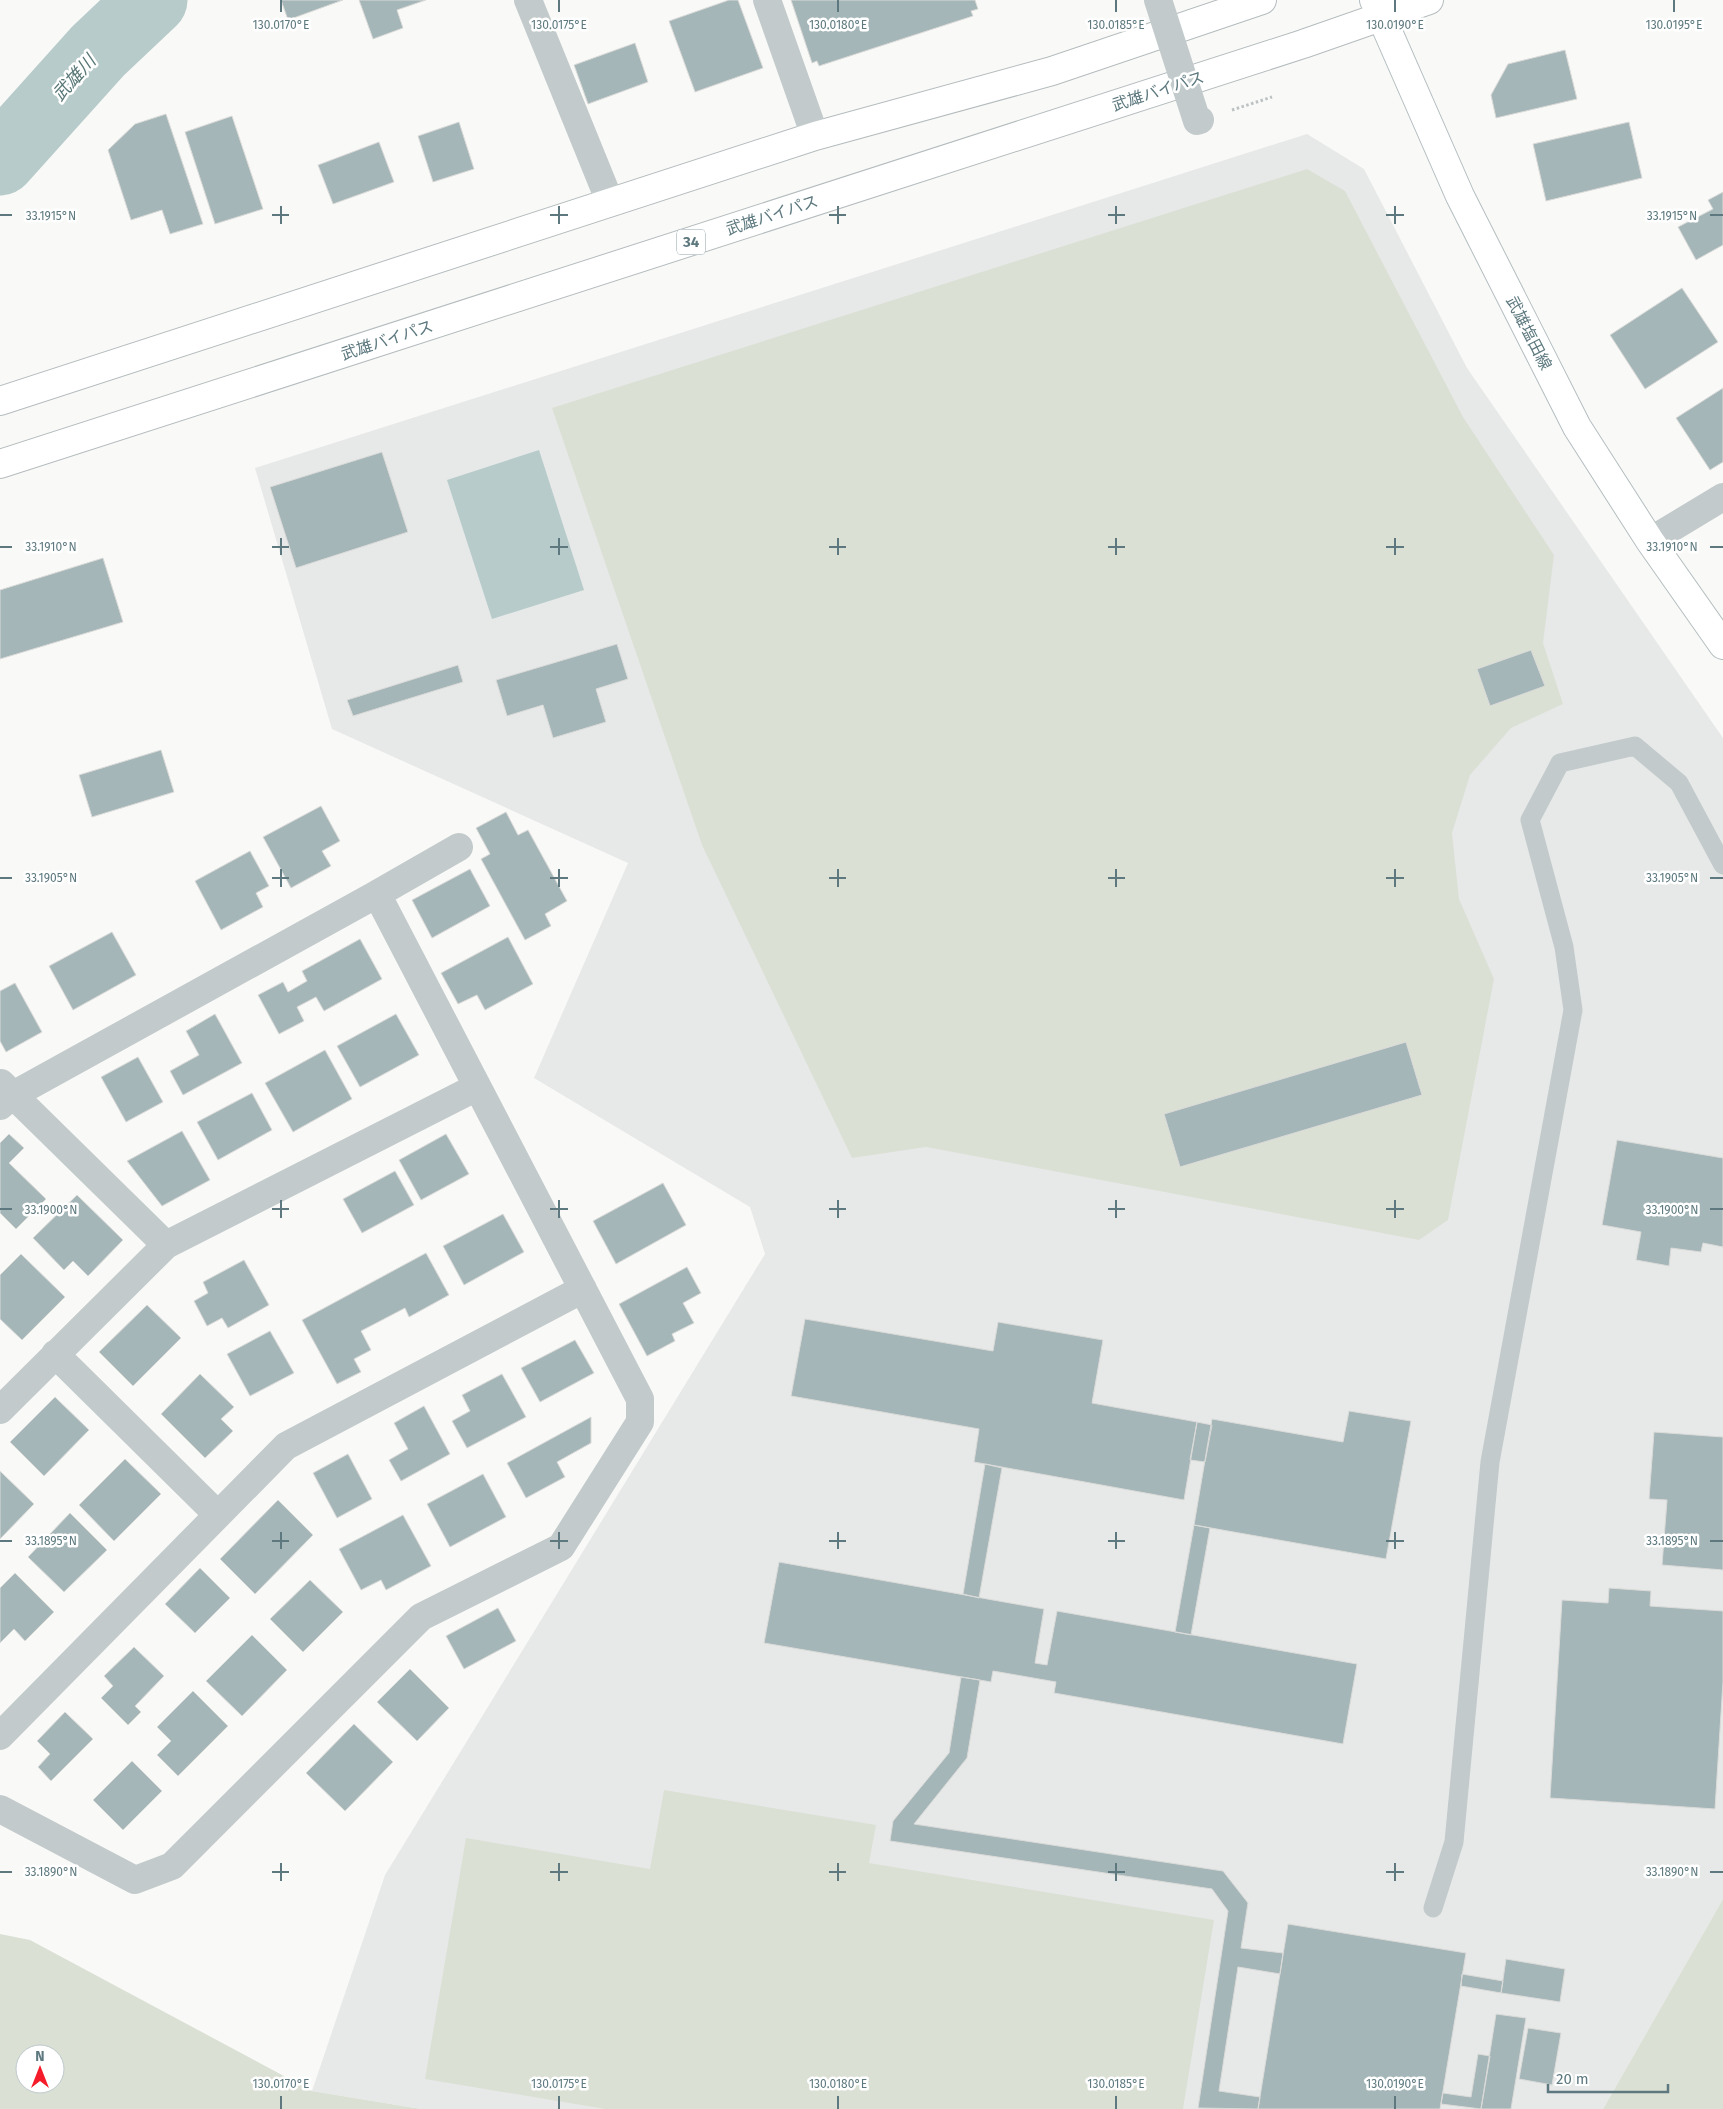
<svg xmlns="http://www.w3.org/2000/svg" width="1723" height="2109" font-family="'Fira Sans','Noto Sans JP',sans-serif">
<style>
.built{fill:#e7e9e8}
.green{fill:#dbe0d5;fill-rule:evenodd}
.water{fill:#b7cbca}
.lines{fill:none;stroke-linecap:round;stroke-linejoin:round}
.river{stroke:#b7cbca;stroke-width:71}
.building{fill:#a5b6b8;stroke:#dbdbd9}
.secondary-casing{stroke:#b4bec0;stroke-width:30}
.highway-casing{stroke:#b5bcbe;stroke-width:30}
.path{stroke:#bcc2c3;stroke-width:3;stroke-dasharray:2.5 2.5;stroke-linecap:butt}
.lane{stroke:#c2cacb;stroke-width:19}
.street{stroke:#c2cacb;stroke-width:28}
.secondary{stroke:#fff;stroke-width:28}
.highway{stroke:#fff;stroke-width:28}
.street-bridge{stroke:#c2cacb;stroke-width:28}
.ticks{fill:none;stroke:#5d797f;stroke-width:2}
.labels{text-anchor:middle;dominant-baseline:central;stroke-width:5;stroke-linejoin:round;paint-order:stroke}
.shield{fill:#fff;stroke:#8ea1a5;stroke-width:1}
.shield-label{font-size:15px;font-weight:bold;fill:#5d797f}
.street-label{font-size:16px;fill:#5d797f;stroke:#fff}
.water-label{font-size:18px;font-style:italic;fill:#587776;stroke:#fff}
.ticks-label{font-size:12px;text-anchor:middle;fill:#5d797f;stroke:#fff;stroke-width:5;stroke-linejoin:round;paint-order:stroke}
</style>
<rect width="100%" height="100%" fill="#f9f9f7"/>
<path class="built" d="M1307 134 1364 169 1467 368 1723 738V1899L1603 2109H421L312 2091 385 1875 765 1254 750 1207 534 1078 628 863 332 729 255 468Z"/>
<path class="green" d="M1307 169 1345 191 1463 417 1554 555 1543 643 1563 704 1511 728 1470 775 1452 833 1459 899 1494 979 1448 1220 1419 1240 926 1147 852 1158 702 845 552 408Z
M664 1790 876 1825 869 1863 1214 1920 1183 2109H605L425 2079 466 1838 650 1869Z
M1723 1899V2109H1603Z
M0 1934 30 1940 312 2091 421 2109H0ZM25 2054H55V2084H25Z"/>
<path class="water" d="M539 450 584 590 492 619 447 480Z"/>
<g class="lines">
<path class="river" d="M0 160 98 51 152 0"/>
</g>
<path class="building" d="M281 0H343L288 20Z
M359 0H426L397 10 403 28 373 39Z
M729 0H738L763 68 695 92 669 21Z
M791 0H975L978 9 971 11 973 16 819 66 817 61 812 63Z
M635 43 648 82 588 104 574 65Z
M1565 50 1577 99 1496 118 1491 95 1508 64Z
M166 114 203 224 170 234 162 210 131 220 108 150 135 124Z
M232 116 263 209 215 224 185 132Z
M459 122 474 169 433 182 418 136Z
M1629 122 1642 178 1546 201 1533 144Z
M379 142 394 182 333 204 318 165Z
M1723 192V245L1696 260 1678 227 1713 209 1708 200Z
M1682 288 1718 342 1645 389 1610 335Z
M1723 388V462L1710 470 1676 418Z
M382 452 408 532 296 568 270 487Z
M103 558 123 622 0 659V590Z
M617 644 628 679 596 689 606 722 553 738 543 705 507 716 496 680Z
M1531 650 1545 686 1490 706 1477 669Z
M458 665 463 682 353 716 347 700Z
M161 750 174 792 92 817 79 775Z
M321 806 340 841 322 851 331 866 291 888 263 837Z
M506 812 518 835 528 830 567 901 545 914 551 926 525 940 481 859 490 854 476 828Z
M250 851 269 886 256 893 263 907 221 930 195 881Z
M470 869 490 906 432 938 412 900Z
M112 932 136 975 73 1010 49 966Z
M508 937 533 984 485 1010 477 995 458 1004 441 973Z
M360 939 382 979 324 1011 316 997 297 1007 304 1021 279 1034 258 995 283 982 288 992 307 981 302 971Z
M15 983 42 1032 6 1052 0 1041V991Z
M215 1014 242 1063 183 1095 170 1071 199 1055 186 1031Z
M396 1014 419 1055 360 1087 337 1046Z
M1406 1042 1422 1095 1180 1167 1164 1114Z
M325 1050 352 1099 293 1132 265 1083Z
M138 1057 163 1102 126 1122 101 1077Z
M252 1093 272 1130 218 1160 197 1122Z
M182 1131 210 1180 162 1206 127 1161Z
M9 1134 24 1148 9 1163 46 1199 16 1229 0 1213V1143Z
M446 1134 469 1174 421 1200 399 1160Z
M1617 1140 1723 1158V1247L1703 1243 1701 1252 1671 1248 1669 1266 1636 1260 1641 1232 1602 1225Z
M395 1171 414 1205 362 1233 343 1199Z
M663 1183 686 1225 616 1264 593 1221Z
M77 1195 123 1240 88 1276 73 1261 64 1270 33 1238Z
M503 1214 524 1252 464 1285 443 1246Z
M426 1253 449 1295 409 1317 405 1308 361 1331 371 1350 354 1359 361 1372 337 1384 302 1320Z
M21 1254 65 1297 22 1340 0 1319V1275Z
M244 1260 269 1305 228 1328 222 1318 207 1326 194 1301 208 1293 203 1282Z
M687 1267 701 1293 683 1303 694 1323 672 1334 675 1341 647 1356 619 1304Z
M147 1305 181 1338 133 1386 99 1352Z
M805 1319 993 1351 998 1322 1103 1340 1092 1403 1197 1422 1184 1500 974 1462 979 1429 791 1396Z
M270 1331 294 1373 250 1396 227 1354Z
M575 1340 594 1373 540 1402 521 1368Z
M200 1374 234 1407 221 1419 233 1431 205 1458 161 1414Z
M502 1374 526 1417 467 1448 452 1421 470 1411 462 1395Z
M55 1397 89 1430 44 1476 10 1442Z
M424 1406 450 1454 401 1481 389 1460 408 1449 394 1423Z
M1349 1411 1411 1421 1386 1559 1194 1525 1212 1419 1343 1442Z
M591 1417V1443L557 1462 565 1477 526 1498 507 1463Z
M1197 1422 1212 1425 1205 1462 1190 1460Z
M1654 1432 1723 1437V1570L1662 1565 1667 1500 1649 1499Z
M348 1454 372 1499 337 1518 313 1473Z
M125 1459 161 1494 114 1541 79 1505Z
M985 1464 1002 1468 979 1598 963 1594Z
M0 1471 34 1504 0 1539Z
M483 1474 506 1517 450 1547 427 1504Z
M278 1500 313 1535 255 1594 220 1559Z
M70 1513 107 1550 64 1592 28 1557Z
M403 1515 431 1566 386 1590 381 1580 361 1590 339 1549Z
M1194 1525 1210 1528 1191 1635 1175 1632Z
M779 1562 1044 1609 1035 1663 1047 1665 1057 1611 1357 1664 1343 1744 1054 1693 1056 1682 993 1671 991 1682 764 1643Z
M200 1568 230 1598 195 1633 165 1604Z
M15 1573 54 1612 25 1641 14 1629 0 1643V1588Z
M310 1580 343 1612 303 1652 270 1619Z
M1609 1588 1651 1591 1650 1606 1723 1611V1682L1715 1809 1550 1798 1562 1600 1608 1603Z
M498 1608 516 1641 464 1669 446 1636Z
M252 1635 287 1670 242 1716 206 1681Z
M134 1647 164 1676 135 1706 141 1712 128 1725 101 1698 113 1686 104 1676Z
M410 1669 449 1708 417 1741 377 1702Z
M961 1677 980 1680 967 1758 914 1824 1223 1871 1248 1903 1241 1948 1283 1953 1280 1974 1238 1967 1219 2091 1260 2097 1258 2109 1198 2108 1228 1911 1212 1889 890 1841 893 1821 949 1753Z
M193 1691 228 1726 178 1776 157 1755 171 1741 157 1727Z
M65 1712 93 1739 51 1781 38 1767 50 1754 37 1741Z
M354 1724 393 1762 345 1811 306 1773Z
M132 1761 162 1791 123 1830 93 1800Z
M1288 1924 1466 1953 1440 2109H1258Z
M1506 1959 1565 1969 1560 2002 1501 1993Z
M1462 1974 1503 1981 1501 1993 1461 1986Z
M1496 2014 1526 2018 1511 2109H1481Z
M1528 2028 1561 2033 1552 2085 1519 2079Z
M1478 2054 1490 2056 1481 2109 1441 2104 1443 2093 1471 2097Z"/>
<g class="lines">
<defs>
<path id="secondary" d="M1374 0 1460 196 1577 427 1650 541 1723 645"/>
<path id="highway" d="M0 401 815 136 1052 71 1262 0
M0 464 1303 44 1429 0"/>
</defs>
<use href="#secondary" class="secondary-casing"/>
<use href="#highway" class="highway-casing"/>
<path class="path" d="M1232 110 1272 97"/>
<path class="lane" d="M1433 1908 1454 1842 1490 1462 1573 1010 1564 947 1530 820 1560 763 1635 746 1679 783 1723 865"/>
<path class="street" d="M528 0 610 202
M767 0 815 136
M1650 541 1723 497
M377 894 459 847
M1 1083 166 1245
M0 1106 13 1095 377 894 640 1399V1422L561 1547 421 1617 172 1866 135 1880 0 1809
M55 1354 218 1515
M0 1410 166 1245 477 1087
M0 1736 286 1446 583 1289"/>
<use href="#secondary" class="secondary"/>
<use href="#highway" class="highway"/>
<path class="street-bridge" d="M1158 0 1197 121 1200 120"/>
</g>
<path class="ticks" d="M281 0V12M559 0V12M838 0V12M1116 0V12M1395 0V12M1674 0V12M281 206V224M559 206V224M838 206V224M1116 206V224M1395 206V224M0 215H12M272 215H289M550 215H568M829 215H846M1108 215H1125M1386 215H1404M1710 215H1723M281 538V555M559 538V555M838 538V555M1116 538V555M1395 538V555M0 547H12M272 547H289M550 547H568M829 547H846M1108 547H1125M1386 547H1404M1710 547H1723M281 869V887M559 869V887M838 869V887M1116 869V887M1395 869V887M0 878H12M272 878H289M550 878H568M829 878H846M1108 878H1125M1386 878H1404M1710 878H1723M281 1200V1218M559 1200V1218M838 1200V1218M1116 1200V1218M1395 1200V1218M0 1209H12M272 1209H289M550 1209H568M829 1209H846M1108 1209H1125M1386 1209H1404M1710 1209H1723M281 1532V1549M559 1532V1549M838 1532V1549M1116 1532V1549M1395 1532V1549M0 1541H12M272 1541H289M550 1541H568M829 1541H846M1108 1541H1125M1386 1541H1404M1710 1541H1723M281 1863V1881M559 1863V1881M838 1863V1881M1116 1863V1881M1395 1863V1881M0 1872H12M272 1872H289M550 1872H568M829 1872H846M1108 1872H1125M1386 1872H1404M1710 1872H1723M281 2096V2109M559 2096V2109M838 2096V2109M1116 2096V2109M1395 2096V2109"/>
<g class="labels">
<rect class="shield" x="677" y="229.5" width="28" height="25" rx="4"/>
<g class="shield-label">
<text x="691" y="242">34</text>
</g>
<g class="street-label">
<text transform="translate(1158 91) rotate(-18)">武雄バイパス</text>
<text transform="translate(772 215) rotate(-18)">武雄バイパス</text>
<text transform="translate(1529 333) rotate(63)">武雄塩田線</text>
<text transform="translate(387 340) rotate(-18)">武雄バイパス</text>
</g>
<g class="water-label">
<text transform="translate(74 78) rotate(-48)">武雄川</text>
</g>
</g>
<g class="ticks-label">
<text x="281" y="29">130.0170°E</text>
<text x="559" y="29">130.0175°E</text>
<text x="838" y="29">130.0180°E</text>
<text x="1116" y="29">130.0185°E</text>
<text x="1395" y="29">130.0190°E</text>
<text x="1674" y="29">130.0195°E</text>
<text x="51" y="220">33.1915°N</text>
<text x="1672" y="220">33.1915°N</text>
<text x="51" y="551">33.1910°N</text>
<text x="1672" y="551">33.1910°N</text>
<text x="51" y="882">33.1905°N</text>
<text x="1672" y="882">33.1905°N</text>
<text x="51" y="1214">33.1900°N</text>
<text x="1672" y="1214">33.1900°N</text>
<text x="51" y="1545">33.1895°N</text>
<text x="1672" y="1545">33.1895°N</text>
<text x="51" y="1876">33.1890°N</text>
<text x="1672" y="1876">33.1890°N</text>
<text x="281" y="2088">130.0170°E</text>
<text x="559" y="2088">130.0175°E</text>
<text x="838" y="2088">130.0180°E</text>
<text x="1116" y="2088">130.0185°E</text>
<text x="1395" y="2088">130.0190°E</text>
</g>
<g transform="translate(40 2069)"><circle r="24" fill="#ffffff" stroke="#bec9cc"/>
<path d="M0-4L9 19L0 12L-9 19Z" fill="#f41c2a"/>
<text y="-8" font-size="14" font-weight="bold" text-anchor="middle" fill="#5d797f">N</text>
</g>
<path d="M1548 2084v8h120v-8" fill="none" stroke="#5d797f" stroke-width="2.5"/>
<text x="1556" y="2084" font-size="15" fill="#5d797f" stroke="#ffffff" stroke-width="4" paint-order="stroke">20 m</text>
</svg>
